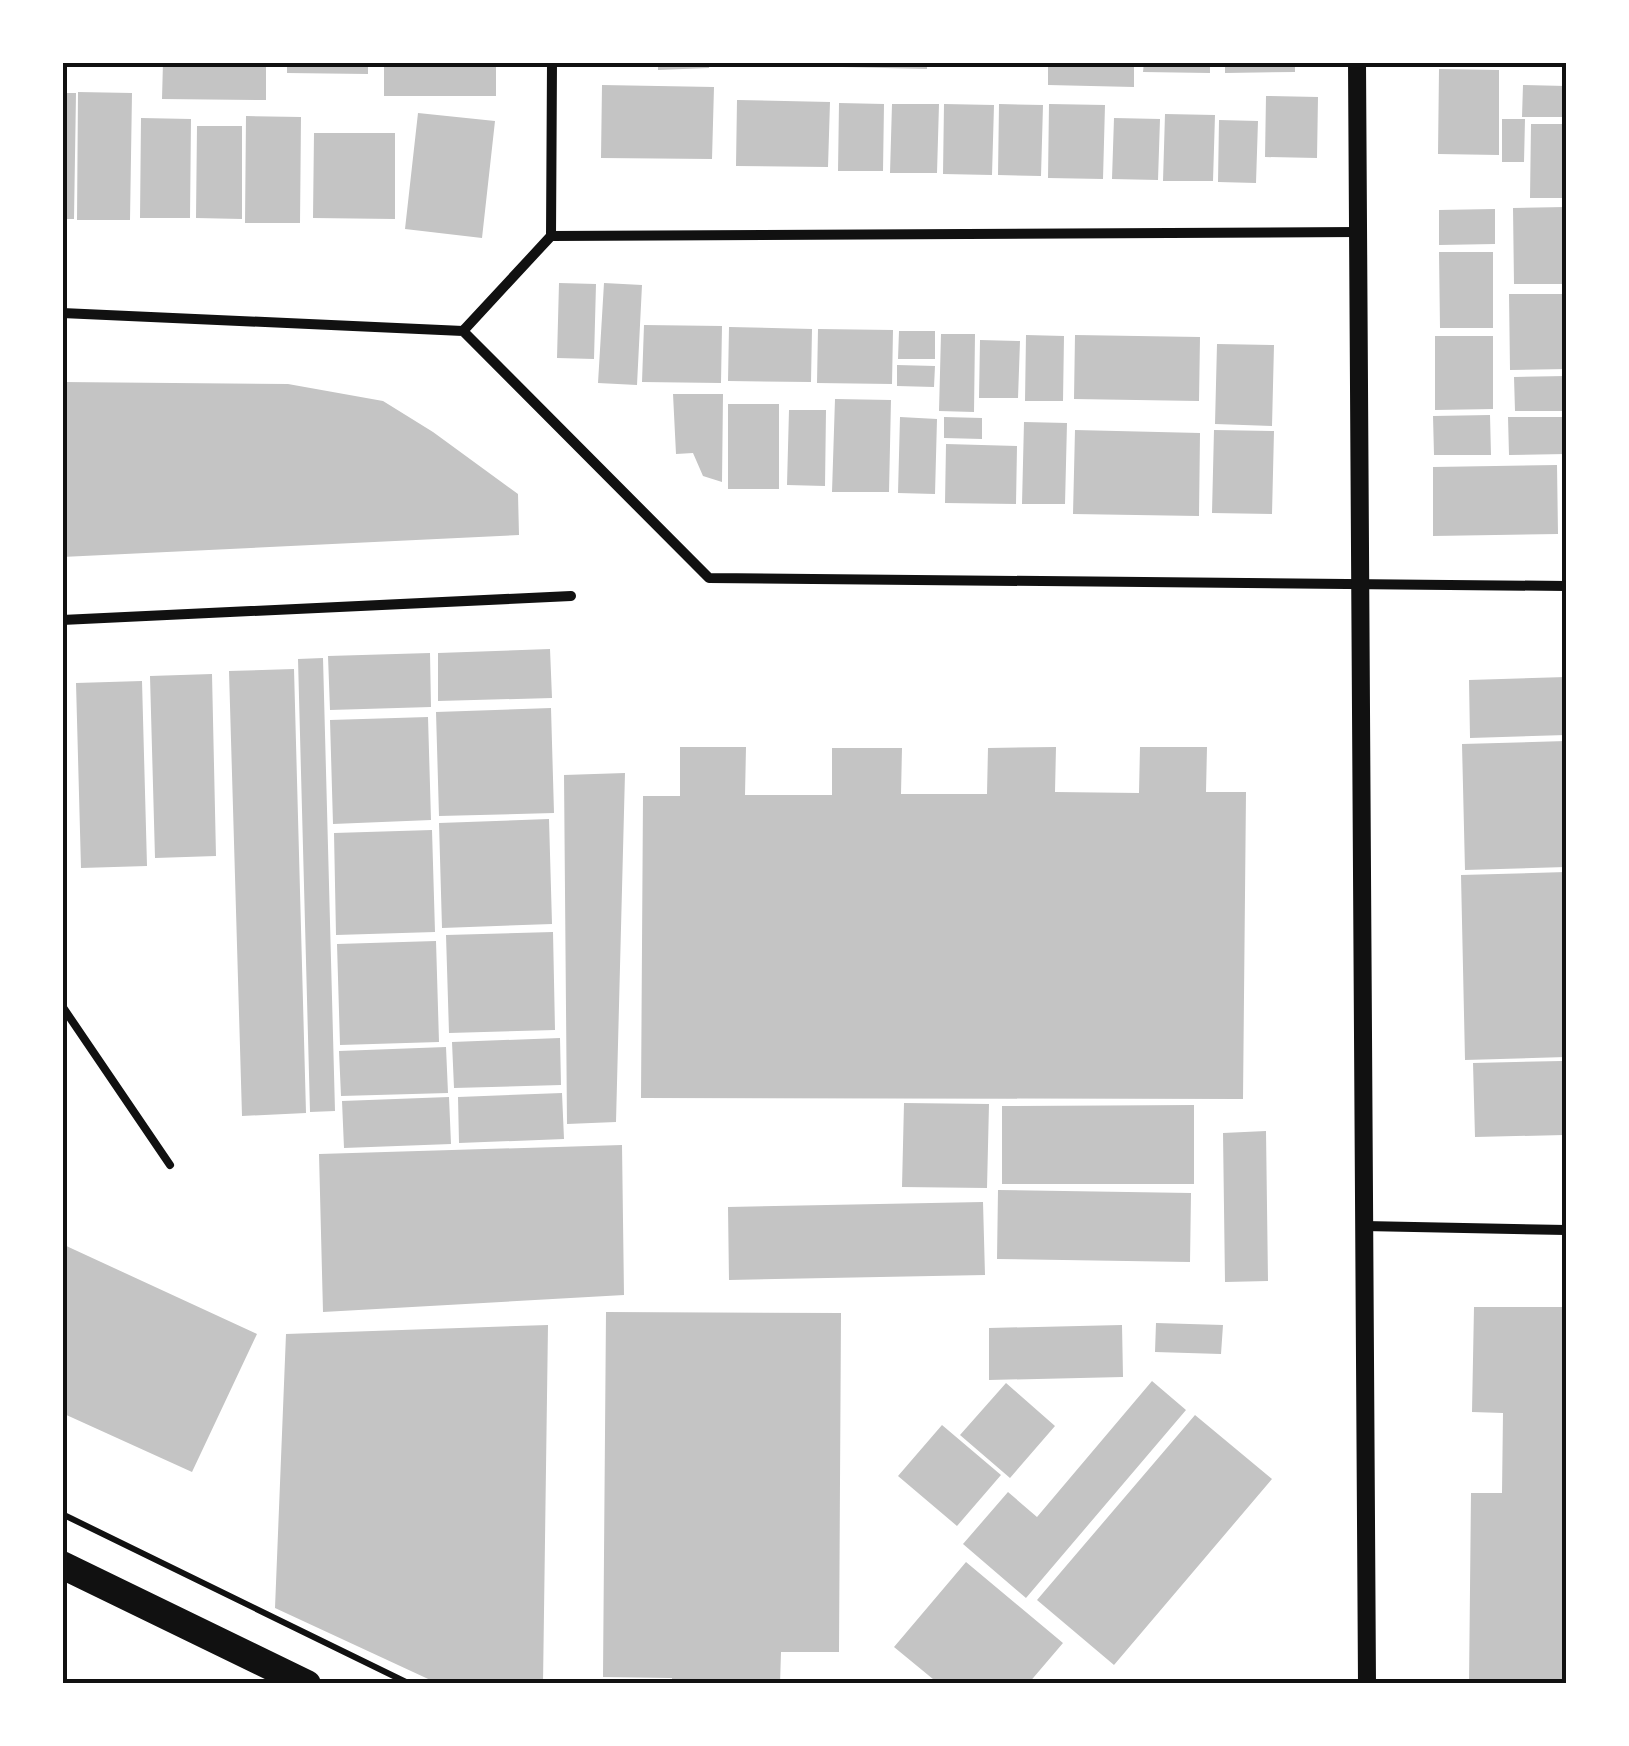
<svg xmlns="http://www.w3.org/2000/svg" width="1629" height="1746" font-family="'Archivo Narrow',sans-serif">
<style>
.building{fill:#c4c4c4}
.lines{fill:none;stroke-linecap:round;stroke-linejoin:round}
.path{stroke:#111;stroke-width:6}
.service{stroke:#111;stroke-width:8}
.minor{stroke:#111;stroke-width:10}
.tertiary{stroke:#111;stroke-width:18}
.trunk{stroke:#111;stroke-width:28}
.neatline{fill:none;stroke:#111;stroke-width:4}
</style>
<rect width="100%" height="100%" fill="#fff"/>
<path class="building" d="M163 62H266V100L162 99Z
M287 62H368V74L287 73Z
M384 62H496V96H384Z
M601 62H633L634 66 601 67Z
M658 62H709V68L658 70Z
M843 62H927V69L842 67Z
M1048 62H1134V87L1048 85Z
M1144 62H1210V73L1143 72Z
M1225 62H1295V72L1225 73Z
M1439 69 1499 70V155L1438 154Z
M602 85 714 87 712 159 601 158Z
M1523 85 1566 86V117H1522Z
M78 92 132 93 130 220H77Z
M62 93H76L74 219H62Z
M1266 96 1318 97 1317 158 1265 157Z
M737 100 830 102 828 167 736 166Z
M839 103 884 104 883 171H838Z
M892 104H939L937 173H890Z
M944 104 994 105 992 175 943 174Z
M999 104 1043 105 1041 176 998 175Z
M1049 104 1105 105 1103 179 1048 178Z
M418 113 495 121 482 238 405 229Z
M1165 114 1215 115 1213 181H1163Z
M246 116 301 117 300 223H245Z
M141 118 191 119 190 218H140Z
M1114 118 1160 119 1158 180 1112 179Z
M1502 119H1525L1524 162H1502Z
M1219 120 1258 121 1256 183 1218 182Z
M1531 124H1566V198H1530Z
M197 126H242V219L196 218Z
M314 133H395V219L313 218Z
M1566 207V284H1514L1513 208Z
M1495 209V244L1439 245V210Z
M1439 252H1493V328H1440Z
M559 283 596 284 594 359 557 358Z
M604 283 642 285 637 385 598 383Z
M1509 294H1566V369L1510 370Z
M644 325 722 326 721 383 642 382Z
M729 327 812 329 811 382 728 381Z
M818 329 893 330 892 384 817 383Z
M899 331H935V359H898Z
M941 334H975L974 412 939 411Z
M1026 335 1064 336 1063 401H1025Z
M1075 335 1200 337 1199 401 1074 399Z
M1435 336H1493V409L1435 410Z
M980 340 1020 341 1018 398H979Z
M1217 344 1274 345 1272 426 1215 424Z
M897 365 935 366 934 387 897 386Z
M1566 376V411H1515L1514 377Z
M62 382 288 384 383 401 433 432 518 494 519 535 62 557Z
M673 394H723L722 482 703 476 693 453 676 454Z
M835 399 891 400 889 492H832Z
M728 404H779V489H728Z
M789 410H826L825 486 787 485Z
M1490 415 1491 455H1434L1433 416Z
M900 417 937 419 935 494 898 493Z
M944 417 982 418V439L944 438Z
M1508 417H1566V454L1509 455Z
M1024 422 1067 423 1065 504H1022Z
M1075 430 1200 433 1199 516 1073 514Z
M1214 430 1274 431 1272 514 1212 513Z
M946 444 1017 446 1016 504 945 503Z
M1557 465 1558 534 1433 536V467Z
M550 649 552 698 438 701V653Z
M430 653 431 707 330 710 328 656Z
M323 658 335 1111 310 1112 298 659Z
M294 669 306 1113 242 1116 229 671Z
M212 674 216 856 155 858 150 676Z
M1566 677V735L1470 738 1469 680Z
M142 681 147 866 81 868 76 683Z
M551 708 554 813 439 816 436 712Z
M428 717 431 820 333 824 330 720Z
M1566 741V867L1465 870 1462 744Z
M680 747H746L745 795H832V748H902L901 794H987L988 748 1056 747 1055 792 1139 793 1140 747H1207L1206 792H1246L1243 1099 641 1098 643 796H680Z
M625 773 616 1122 567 1124 564 775Z
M549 819 552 924 442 928 439 823Z
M432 830 435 932 336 935 334 833Z
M1566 872V1057L1465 1060 1461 875Z
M553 932 555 1030 449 1033 446 935Z
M436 941 439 1042 340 1045 337 944Z
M560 1038 561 1085 454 1088 452 1042Z
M446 1047 448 1093 341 1096 339 1051Z
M1562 1061 1564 1135 1475 1137 1473 1063Z
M562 1093 564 1139 459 1143 458 1097Z
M449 1097 451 1144 344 1148 342 1101Z
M904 1103 989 1104 987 1188 902 1187Z
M1194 1105V1184H1002V1106Z
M1266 1131 1268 1281 1225 1282 1223 1133Z
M622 1145 624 1295 323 1312 319 1154Z
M998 1190 1191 1193 1190 1262 997 1259Z
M983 1202 985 1275 729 1280 728 1207Z
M62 1244 257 1334 192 1472 62 1413Z
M1474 1307H1566V1684H1469L1471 1493H1502L1503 1413 1472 1412Z
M606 1312 841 1313 839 1652H781L780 1684H672V1678L603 1677Z
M1156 1323 1223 1325 1221 1354 1155 1352Z
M548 1325 543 1684H439L275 1608 286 1334Z
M1122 1325 1123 1377 989 1380V1328Z
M1152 1381 1186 1410 1026 1598 963 1544 1008 1492 1037 1517Z
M1006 1383 1055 1426 1010 1478 960 1435Z
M1195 1415 1272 1479 1114 1665 1037 1600Z
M942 1425 1001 1475 957 1526 898 1476Z
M966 1562 1063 1643 1028 1684H939L894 1647Z"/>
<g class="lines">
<path class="path" d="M62 1514 410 1684"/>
<path class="service" d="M62 1006 170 1165
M807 1683V1684"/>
<path class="minor" d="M551 236 1358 232
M62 313 463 331 709 578 1566 586
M463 331 551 236 552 62
M62 620 571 596
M1364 1226 1566 1230"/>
<path class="tertiary" d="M1357 62 1367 1684"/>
<path class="trunk" d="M62 1565 307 1684"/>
</g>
<rect width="1629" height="1746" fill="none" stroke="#ffffff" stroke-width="130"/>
<rect x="65" y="65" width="1499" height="1616" class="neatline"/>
</svg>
